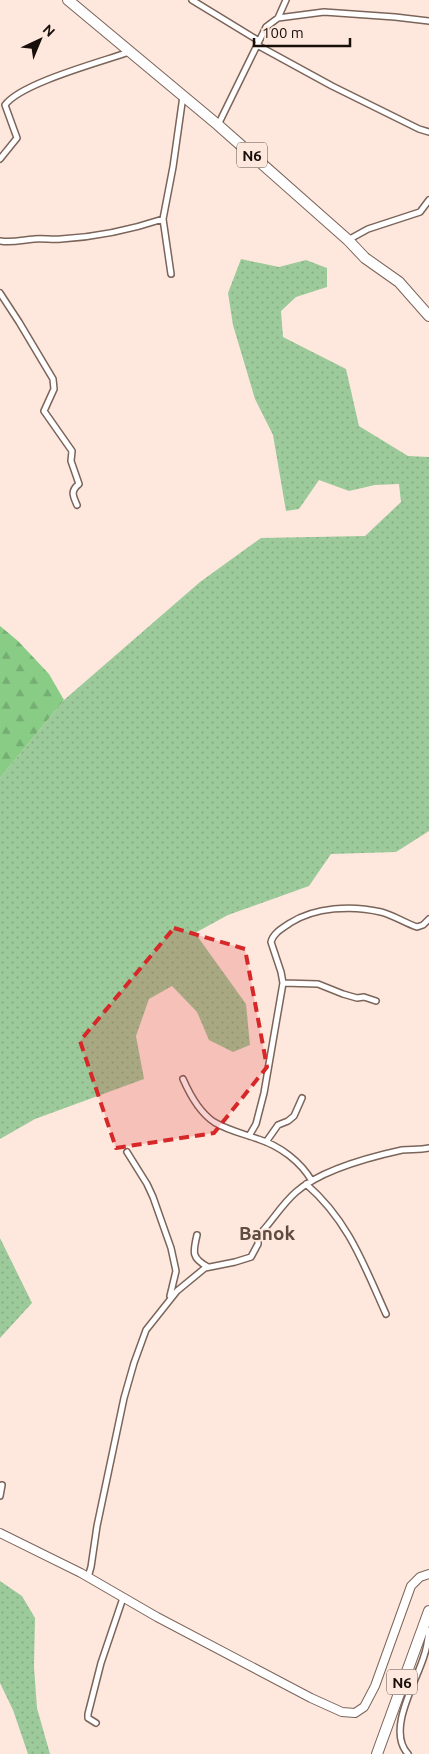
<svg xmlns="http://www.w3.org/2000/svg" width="429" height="1754" font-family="Ubuntu,sans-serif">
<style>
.grass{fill:url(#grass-dots)}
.forest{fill:url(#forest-firs)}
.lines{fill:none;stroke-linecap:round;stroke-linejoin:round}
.street-casing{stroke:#7b6459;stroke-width:8}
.secondary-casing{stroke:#7b6459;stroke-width:10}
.highway-casing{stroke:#7b6459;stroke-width:12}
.street{stroke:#fff;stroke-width:5}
.secondary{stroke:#fff;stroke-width:8}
.highway{stroke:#fff;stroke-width:10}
.marked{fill:#d62828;fill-opacity:0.2;stroke:#d62828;stroke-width:4;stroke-dasharray:10 6;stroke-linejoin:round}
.labels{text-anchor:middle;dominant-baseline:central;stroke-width:4;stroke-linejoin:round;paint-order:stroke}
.shield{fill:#fee8de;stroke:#5d504a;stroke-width:1}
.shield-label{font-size:15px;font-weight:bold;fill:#180f0b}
.quarter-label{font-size:19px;font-weight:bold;fill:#604b40;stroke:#fee8de}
</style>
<defs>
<pattern id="grass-dots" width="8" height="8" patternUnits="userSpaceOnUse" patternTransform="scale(1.25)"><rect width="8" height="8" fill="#9dca9a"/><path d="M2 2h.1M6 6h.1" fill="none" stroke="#86ac83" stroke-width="1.8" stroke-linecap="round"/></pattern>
<pattern id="forest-firs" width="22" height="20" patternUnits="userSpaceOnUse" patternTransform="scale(1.25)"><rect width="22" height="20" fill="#88cc85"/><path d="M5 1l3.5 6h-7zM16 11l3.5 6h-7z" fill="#75ae72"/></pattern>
</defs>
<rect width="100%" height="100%" fill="#fee8de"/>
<path class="grass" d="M241 259 279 267 306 260 327 268V287L296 297 281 311 283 337 346 369 359 426 408 456 429 457V831L396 852 331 854 309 886 228 915 195 933 246 1004 250 1045 233 1052 209 1040 197 1012 172 986 149 999 136 1036 144 1079 35 1119 0 1139V778L64 700 200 582 261 538 365 536 401 502 399 484 375 485 349 491 319 480 299 509 286 511 273 435 255 399 233 325 228 293Z
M0 1238 32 1303 0 1338Z
M0 1581 22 1596 35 1618 34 1667 37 1708 50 1754H28L13 1710 0 1683Z"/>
<path class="forest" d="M0 626 18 641 49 674 64 700 0 778Z"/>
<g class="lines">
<defs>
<path id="street" d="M192 0 259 41
M278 18 286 0
M257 45 332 86 419 129 429 132
M218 125 266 27 278 18 324 12 395 17 429 21
M0 159 17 138 5 105C21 83 101 62 129 52
M348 240 368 229 420 212 429 200
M0 241C12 243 22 240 34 239 43 238 52 240 61 239 96 237 130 230 163 219
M171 274 163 219 173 167 183 96
M0 293 19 322 53 379 54 389 44 411 72 451 71 461 79 484C70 491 73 496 77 505
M283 983 318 984 343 994 357 998 364 997 376 1001
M183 1079C190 1095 199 1112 214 1122 227 1130 244 1134 258 1139 280 1146 300 1161 312 1181
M249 1136 256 1124 264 1093 283 983 281 972 271 942C273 933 283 928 290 923 315 907 352 905 381 912 393 915 405 923 417 927L423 925 429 919
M266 1142 278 1125 288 1121 294 1116 302 1098
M127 1152 147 1184 153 1197 171 1248 176 1271 170 1296
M306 1184C348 1220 364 1265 386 1314
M197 1235C193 1252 191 1258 208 1267
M0 1496 2 1485
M88 1577 91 1567 97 1526 124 1398 134 1363 146 1330 177 1291 205 1268 235 1262 251 1257 258 1244V1236C272 1222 281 1205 296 1192 321 1170 370 1157 402 1150 411 1149 420 1150 429 1148
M96 1723 88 1718V1714L101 1663 123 1598
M408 1754C386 1730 416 1683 424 1656 427 1648 428 1639 429 1630"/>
<path id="secondary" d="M0 1533 81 1573 157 1617 311 1698 342 1712 355 1713 364 1707 375 1686 411 1586 420 1577 429 1574"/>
<path id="highway" d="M68 0 218 125 348 240 365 258 399 282 429 316
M377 1754 429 1611"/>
</defs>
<use href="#street" class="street-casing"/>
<use href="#secondary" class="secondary-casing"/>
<use href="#highway" class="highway-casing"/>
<use href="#street" class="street"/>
<use href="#secondary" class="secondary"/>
<use href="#highway" class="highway"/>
</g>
<path class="marked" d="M174 928 245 949 267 1067 214 1133 116 1148 80 1041Z"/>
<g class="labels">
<g class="shield">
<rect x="237" y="142.5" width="30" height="25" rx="4"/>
<rect x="387" y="1669.5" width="30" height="25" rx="4"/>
</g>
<g class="shield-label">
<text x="252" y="155">N6</text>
<text x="402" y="1682">N6</text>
</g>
<g class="quarter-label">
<text x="267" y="1233">Banok</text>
</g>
</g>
<g transform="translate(40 40) rotate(44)" stroke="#fee8de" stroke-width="4" paint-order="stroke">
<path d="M0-4L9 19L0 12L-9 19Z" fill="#180f0b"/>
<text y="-8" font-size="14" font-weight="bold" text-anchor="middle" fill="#180f0b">N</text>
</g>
<path d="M254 38v8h96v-8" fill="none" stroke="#180f0b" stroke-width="2.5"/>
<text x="262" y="38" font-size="15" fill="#180f0b" stroke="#fee8de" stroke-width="4" paint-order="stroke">100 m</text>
</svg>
